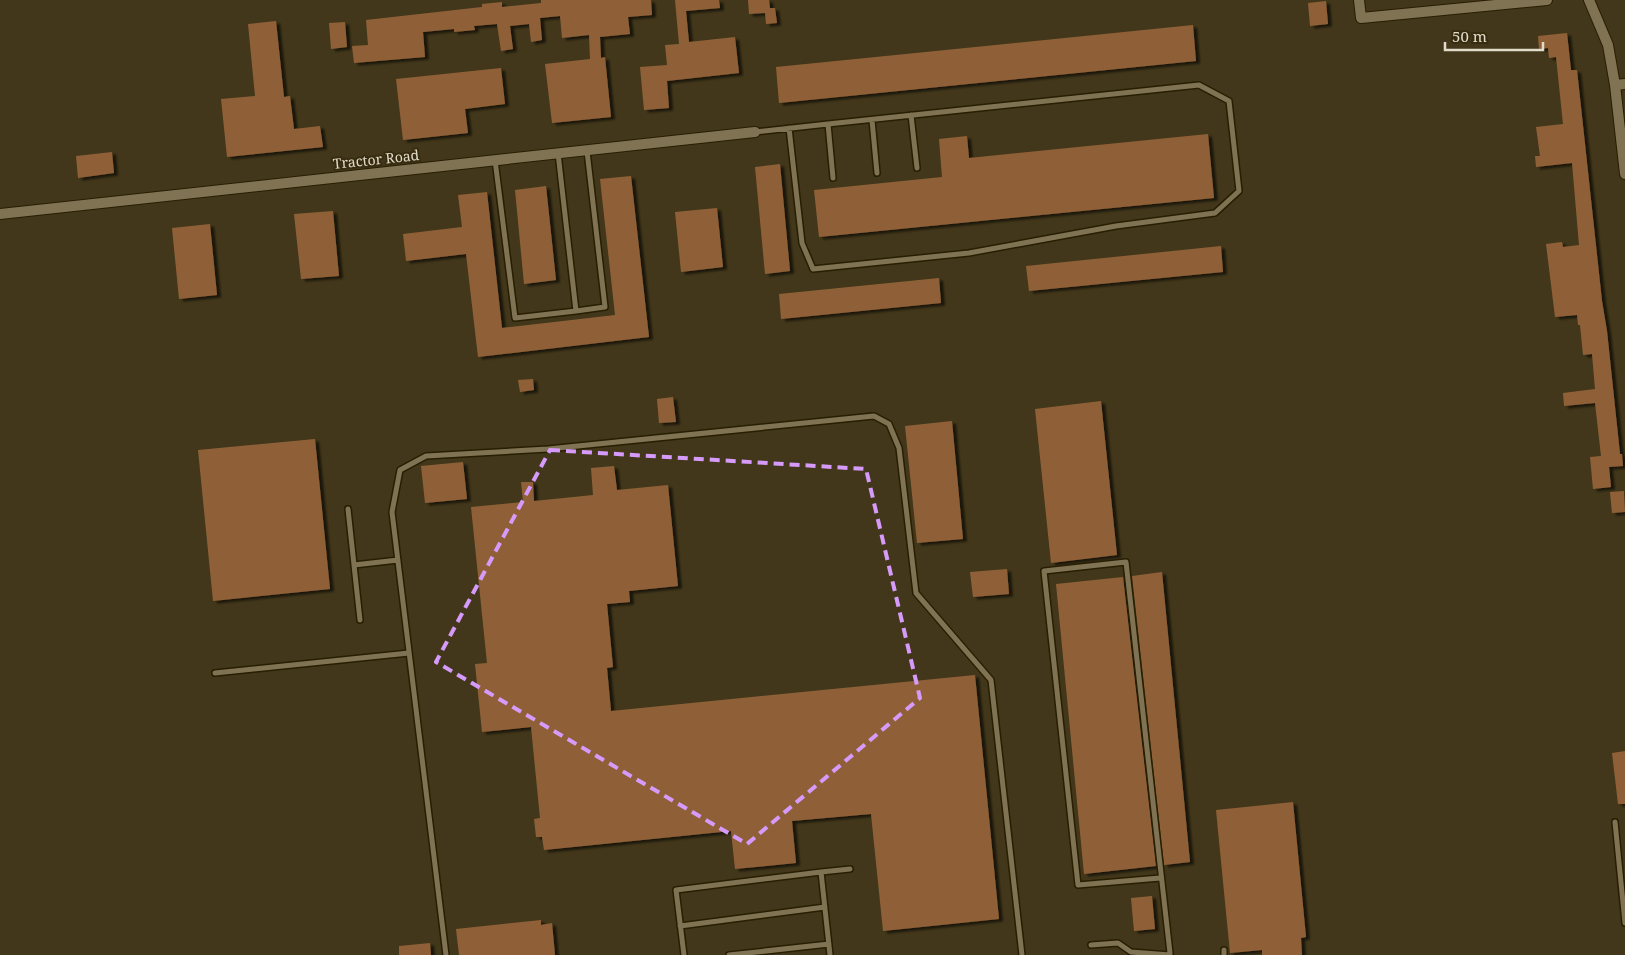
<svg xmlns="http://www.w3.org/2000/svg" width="1625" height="955" font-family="'Noto Serif',serif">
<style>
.building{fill:#8f6138;filter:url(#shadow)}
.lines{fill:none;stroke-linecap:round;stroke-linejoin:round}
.lane-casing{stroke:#281e01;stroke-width:8}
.street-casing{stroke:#281e01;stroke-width:12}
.lane{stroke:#7f7354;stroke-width:5}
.street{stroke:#7f7354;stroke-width:10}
.marked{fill:none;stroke:#d69bfa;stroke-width:4;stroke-dasharray:10 6;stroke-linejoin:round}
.labels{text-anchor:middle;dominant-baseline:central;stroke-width:4;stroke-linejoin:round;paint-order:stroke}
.street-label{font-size:14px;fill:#e1dbca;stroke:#372c0f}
</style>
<defs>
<filter id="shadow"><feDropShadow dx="4" dy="2.5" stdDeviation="1" flood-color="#0009"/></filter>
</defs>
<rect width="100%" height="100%" fill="#42371a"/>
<path class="building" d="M541 0H651L652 15 628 17 630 34 600 37 601 58 605 57 611 117 552 123 545 64 590 59 589 35 562 38 560 16 540 18 542 40 531 42 529 24 510 26 513 49 501 51 497 24 474 26 475 30 454 32V29L423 32 425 57 354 63 352 46 368 45 366 20 482 7V4L502 2V7L541 3Z
M675 0H719L720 8 686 11 689 42 735 37 739 73 667 81 669 108 644 110 640 67 667 65 665 45 679 44Z
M748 0H769L770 8H775L777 23 766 24 765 13 749 14Z
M1326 1 1328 24 1310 26 1308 3Z
M276 21 284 97 290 96 294 129 320 126 323 147 227 157 221 99 255 96 248 24Z
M345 22 347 47 331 49 329 23Z
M1193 25 1196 61 779 103 776 67Z
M1567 33 1571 70H1577L1602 301 1607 331 1620 454H1622L1623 466 1609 467 1611 487 1593 489 1590 457 1601 456 1595 403 1564 406 1563 393 1595 389 1592 354 1583 355 1580 325H1578L1577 315 1555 317 1546 244 1562 242 1563 247 1579 245 1572 163 1536 167 1535 156H1540L1536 127 1563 124 1556 57 1549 58 1548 48 1539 49 1538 36Z
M501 68 505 104 465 109 468 133 403 140 396 79Z
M1208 134 1214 198 819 237 814 190 942 177 939 139 967 136 969 158Z
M112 152 114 173 78 178 76 156Z
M780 164 790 271 765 274 755 167Z
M631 176 649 337 478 357 466 254 406 261 403 234 462 227 458 195 487 192 502 328 615 315 600 179Z
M546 186 556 280 524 284 515 190Z
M717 208 723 267 681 272 675 212Z
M333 211 339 276 301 279 294 214Z
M210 224 217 295 179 299 172 228Z
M1221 246 1223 272 1029 291 1026 266Z
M939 278 941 303 781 319 779 294Z
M533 379 534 390 520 392 518 380Z
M673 397 676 422 659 423 657 399Z
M1101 401 1117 555 1051 563 1035 409Z
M952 421 963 539 917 543 905 426Z
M315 439 330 589 213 601 198 450Z
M463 462 467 499 425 503 421 466Z
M614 466 617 490 668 485 678 586 629 591 630 602 607 604 613 667 607 668 611 711 975 675 999 919 883 931 871 814 792 821 796 863 735 869 731 831 544 850 542 837H536L534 819 540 818 531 727 482 732 475 664 487 663 471 507 523 502 521 482H533L534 501 593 495 591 468Z
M1624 491 1625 512 1612 513 1610 492Z
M1007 569 1009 594 973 597 970 572Z
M1162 572 1190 862 1164 865 1132 576Z
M1123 577 1156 866 1084 874 1056 584Z
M1625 751V804H1618L1612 753Z
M1293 802 1306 937 1301 938 1302 955H1262V950L1230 953 1216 810Z
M1152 896 1155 929 1134 931 1131 898Z
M541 920V925L552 923 555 955H459L456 929Z
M430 943 431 955H399V946Z"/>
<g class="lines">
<defs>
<path id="lane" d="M911 115 917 168
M872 120 877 173
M828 124 833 178
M755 132 828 124 1199 85 1229 101 1239 191 1215 213 1116 226 969 253 813 269 802 243 789 128
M558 153 576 311 605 307 587 151
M495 160 515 318 576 311
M348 509 354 565 398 560
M354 565 360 620
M215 673 409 653
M1615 822 1625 923
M1160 878 1078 885 1044 571 1126 562 1170 953
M680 926 825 907
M1091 945 1118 943 1131 952 1170 955
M1224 950V955
M446 955 392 512 400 470 426 456 548 449 874 416 889 424 899 448 916 593 991 680 1022 955
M684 955 676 890 821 872
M729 955 829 944
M830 955 821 872 850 869"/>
<path id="street" d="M1359 0 1361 18 1547 0
M1589 0 1608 45 1615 85 1625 174
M1615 85 1625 84
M0 214 755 132"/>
</defs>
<use href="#lane" class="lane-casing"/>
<use href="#street" class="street-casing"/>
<use href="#lane" class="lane"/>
<use href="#street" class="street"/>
</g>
<path class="marked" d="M550 450 866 469 920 698 747 844 436 662Z"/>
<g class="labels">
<g class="street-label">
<text transform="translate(376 159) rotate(-6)">Tractor Road</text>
</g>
</g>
<path d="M1445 42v8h98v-8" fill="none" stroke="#e1dbca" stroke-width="2.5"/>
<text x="1452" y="42" font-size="15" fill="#e1dbca" stroke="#372c0f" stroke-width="4" paint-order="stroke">50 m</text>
</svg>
